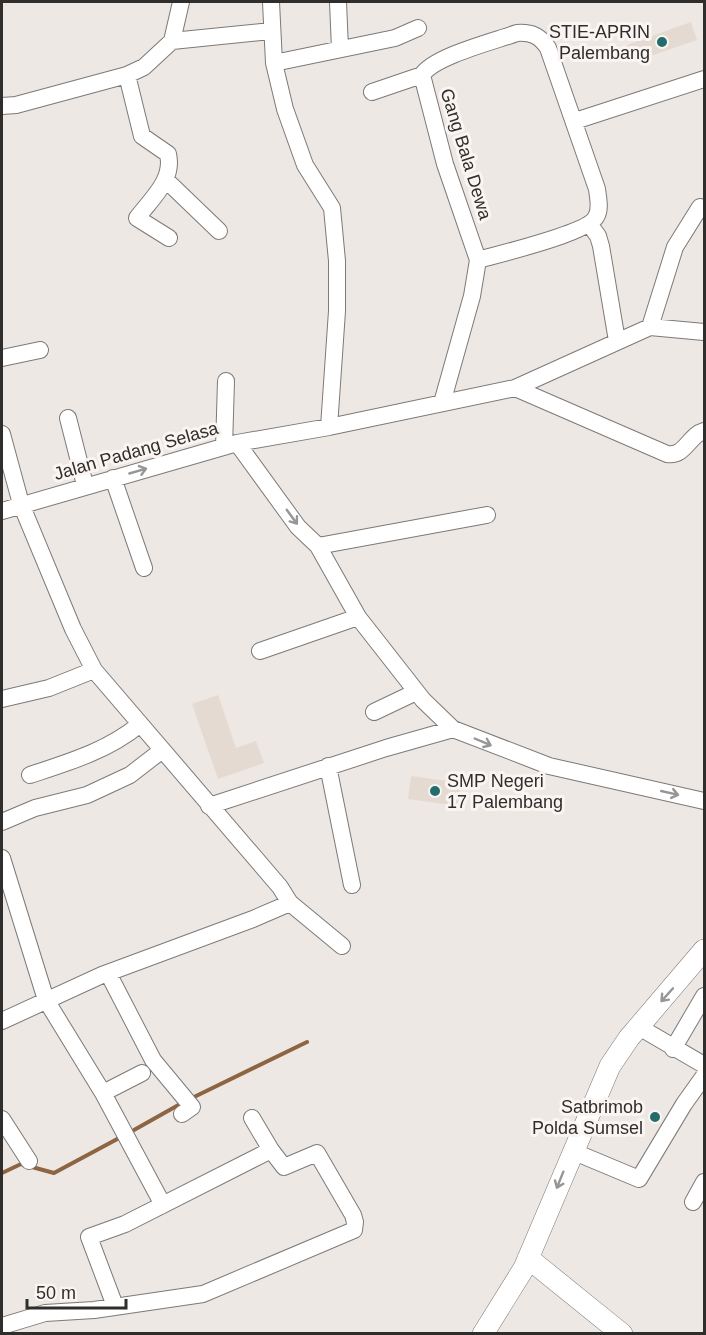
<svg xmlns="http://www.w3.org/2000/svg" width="706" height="1335" font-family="Helvetica,sans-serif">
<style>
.built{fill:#e4dad1}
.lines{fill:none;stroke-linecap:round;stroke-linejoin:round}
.stream{stroke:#8d6542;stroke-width:4}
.minor-casing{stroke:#7e7976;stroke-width:18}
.major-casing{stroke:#7e7976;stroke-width:22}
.minor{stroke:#fff;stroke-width:16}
.major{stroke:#fff;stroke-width:21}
.oneway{stroke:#979696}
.poi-dot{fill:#226d6c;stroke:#faf5f2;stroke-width:2}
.labels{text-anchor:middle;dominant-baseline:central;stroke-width:6;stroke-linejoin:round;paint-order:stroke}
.poi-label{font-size:18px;fill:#2f2e2c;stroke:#faf5f2;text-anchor:end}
.street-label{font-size:18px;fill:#2f2e2c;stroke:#faf5f2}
</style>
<rect width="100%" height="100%" fill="#ede8e4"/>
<path class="built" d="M691 22 697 40 633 62 627 45Z
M218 695 236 748 256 741 264 763 218 779 192 704Z
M411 776 461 783 458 806 408 799Z"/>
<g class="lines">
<path class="stream" d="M192 1098 307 1042
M134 1130 182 1103
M2 1173 21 1164 54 1173 121 1137"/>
<defs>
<path id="minor" d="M271 2 274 63 285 109 305 165 332 208 337 261V311L329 427
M338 2 340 49
M172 41 271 31
M274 63 395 38 418 28
M127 75 142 136 168 154C174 180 152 198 137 218L169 238
M372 92 422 75
M2 106 16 105 127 75 144 67 172 41 181 2
M575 121 704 79
M167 181 219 231
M590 225 598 236 601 246 617 341
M650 327 675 247 700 207
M2 358 40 350
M515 388 667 454C685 457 689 435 704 431
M442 403 472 296 478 260 445 164 422 75C434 56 495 41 517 33 532 32 540 36 548 48L597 189C598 198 601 209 596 217 588 233 499 254 478 260
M68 418 85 485
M2 434 21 504 73 629 94 670 280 887 290 903 253 919 102 975 2 1021
M237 443 329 427 515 388 650 327 704 332
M224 447 226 381
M113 478 144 568
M2 511 237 443 298 527 318 546 358 617 423 700 453 729 549 766 704 801
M318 546 487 515
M260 651 358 617
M2 699 49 688 94 670
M374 712 416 692
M328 766 352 885
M30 775C69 762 107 751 139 725
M209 806 386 748 453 729
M2 822 35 808 87 795 130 775 161 751
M2 858 46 1000 103 1093 163 1205
M290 903 342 946
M108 973 153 1060 192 1107 182 1114
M639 1027 704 1065
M673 1049 704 996
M103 1093 142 1073
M2 1119 29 1161
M572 1151 639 1179 684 1104 704 1076
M693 1202 704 1182
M115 1306 89 1237 125 1224 271 1150 252 1118
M2 1326 45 1313 94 1310 203 1294 354 1230 355 1222 353 1215 317 1153 284 1167 271 1150"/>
<path id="major" d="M528 1258 622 1334
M483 1334 524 1268 610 1066 629 1038 704 950"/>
</defs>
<use href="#minor" class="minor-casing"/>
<use href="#major" class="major-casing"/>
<use href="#minor" class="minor"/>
<use href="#major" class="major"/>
</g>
<defs><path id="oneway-shaft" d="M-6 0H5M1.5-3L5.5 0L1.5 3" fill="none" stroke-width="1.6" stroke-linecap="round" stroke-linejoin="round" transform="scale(1.5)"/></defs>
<g class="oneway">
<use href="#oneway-shaft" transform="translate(138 471) rotate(-16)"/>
<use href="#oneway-shaft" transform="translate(292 517) rotate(54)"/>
<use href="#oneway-shaft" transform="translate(483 742) rotate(23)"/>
<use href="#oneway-shaft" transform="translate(670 793) rotate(13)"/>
<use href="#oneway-shaft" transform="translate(667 995) rotate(132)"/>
<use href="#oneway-shaft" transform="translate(560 1180) rotate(112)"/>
</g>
<g class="poi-dot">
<circle cx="662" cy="42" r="6"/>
<circle cx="435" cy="791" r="6"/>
<circle cx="655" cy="1117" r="6"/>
</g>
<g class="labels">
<g class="poi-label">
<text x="650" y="32">STIE-APRIN<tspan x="650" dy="21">Palembang</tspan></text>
<text x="447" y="781" text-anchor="start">SMP Negeri<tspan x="447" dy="21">17 Palembang</tspan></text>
<text x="643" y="1107">Satbrimob<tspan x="643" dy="21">Polda Sumsel</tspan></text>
</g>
<g class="street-label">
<text transform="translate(466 154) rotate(73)">Gang Bala Dewa</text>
<text transform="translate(136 451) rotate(-16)">Jalan Padang Selasa</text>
</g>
</g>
<rect width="706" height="1335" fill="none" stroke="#2f2e2c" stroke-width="6"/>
<path d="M27 1299v9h99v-9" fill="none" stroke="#2f2e2c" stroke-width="3"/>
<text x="36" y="1299" font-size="18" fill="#2f2e2c" stroke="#faf5f2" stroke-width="4.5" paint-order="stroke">50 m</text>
</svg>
